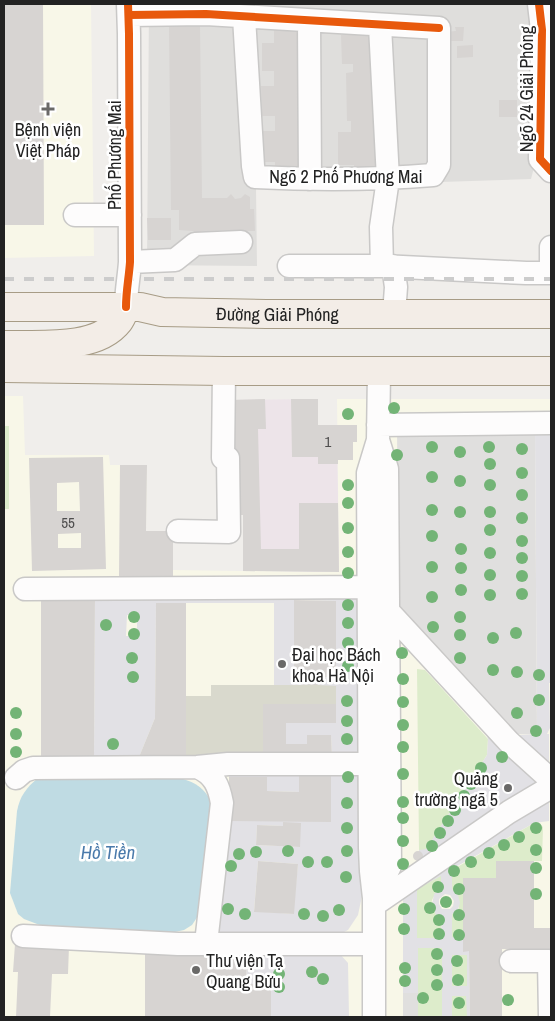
<svg xmlns="http://www.w3.org/2000/svg" width="555" height="1021" font-family="'Archivo Narrow',sans-serif">
<style>
.residential{fill:#dfdedc}
.industrial{fill:#ede4e9}
.education{fill:#f8f7e8}
.construction{fill:#d9d9cd}
.grass{fill:#ddeccb}
.parking{fill:#e0dfde}
.plaza{fill:#e2e1e5;fill-rule:evenodd}
.water{fill:#bfdbe3}
.building{fill:#d7d4d2;fill-rule:evenodd}
.lines{fill:none;stroke-linecap:round;stroke-linejoin:round}
.minor-casing{stroke:#c9c8c7;stroke-width:25}
.major-casing{stroke:#a79c86;stroke-width:30}
.minor{stroke:#fdfcfc;stroke-width:22}
.major{stroke:#f3ede7;stroke-width:28}
.rail{stroke:#ccc;stroke-width:4;stroke-dasharray:10 10;stroke-linecap:butt}
.cycleway-casing{stroke:#fff;stroke-width:11}
.cycleway{stroke:#e8590c;stroke-width:8}
.tree{fill:#73b476}
.poi-dot{fill:#6a6968;stroke:#fff;stroke-width:2}
.labels{text-anchor:middle;dominant-baseline:central;stroke-width:5;stroke-linejoin:round;paint-order:stroke}
.number-label{font-size:15px;fill:#4f4e4e}
.street-label{font-size:18px;fill:#222;stroke:#fff}
.poi-label{font-size:18px;fill:#222;stroke:#fff;text-anchor:start}
.water-label{font-size:19px;font-style:italic;fill:#4a7aab;stroke:#fff}
</style>
<rect width="100%" height="100%" fill="#f0eeeb"/>
<path class="residential" d="M149 4H548L549 109 531 179 256 188 257 266 147 265Z"/>
<path class="industrial" d="M318 399V425H337L339 572 243 571V515H231L229 400Z"/>
<path class="education" d="M4 4H91L94 256 4 258Z
M4 396H23L25 455H109L110 465H147L146 531H173V570L318 572 339 571 337 399H551V1017H4Z"/>
<path class="construction" d="M211 685H336V704H264L263 756H186V696H211Z"/>
<path class="grass" d="M4 426H9V509H4Z
M417 669 425 670 488 739 487 755 426 850H419Z
M538 822 543 827 542 861H496V878H463V938H452V914L459 908 452 889V870L534 823Z
M441 875V888C430 900 427 905 441 917L442 938H417V889Z
M418 948H442V1017H418Z
M452 955H467V986H452Z
M452 996H467V1017H452Z"/>
<path class="parking" d="M535 430 537 734H514L399 611 397 431Z
M403 993H418V1017H403Z"/>
<path class="plaza" d="M535 430H551V683H549L550 728 547 734H549V821L534 823 452 869V889L458 895 460 903 457 912 452 914V937L463 938V951H469L470 1017H467L466 996H452V1017H442V948H418V993H403V899L416 889 419 850 426 849 487 755 488 739 487 736 537 734ZM441 876V888L434 894 432 905 436 915 441 917 442 938H417V889ZM445 894 450 895 454 901 453 906 450 909H442L439 904V899ZM452 955H467V986H452Z
M95 595H362V753L332 757 331 735H308L307 744H286V723H336V686L318 685 319 677H336V601L295 600 294 678H301V685H274V603H156L155 718 139 757H94ZM127 615H137V636H126Z
M229 771 357 772 361 776 362 896 358 915 348 930 340 934 215 933 226 821H331V776H299V792L267 791 266 777H229ZM283 822 300 847 256 845 257 825 283 826ZM258 861 298 864 293 914 254 911Z
M247 951 339 953 348 963 349 1017H271V985L246 984Z"/>
<path class="water" d="M38 778H180C197 783 206 789 213 806L202 910 192 925 184 930 175 932 45 927 24 919 18 914 10 893 17 811C20 796 26 788 38 778Z"/>
<path class="building" d="M4 4H43L44 225H4Z
M301 25V168H275V162H263V131H275V116H262L261 86H274V71H262V43H274V26Z
M169 26H200L202 198H227L231 194 235 199 241 198 245 194 250 197V209H254L255 231H244L240 233 236 230 202 231 198 234 193 231 179 230V210H171Z
M354 26H375L378 177H354V165H338V132H351V121H347L346 73 353 72V64H342L341 35H354Z
M455 27H464L463 41H444V32L456 31Z
M473 45V57L457 58V46Z
M499 100H517V117H499Z
M147 218H171V240H148Z
M265 399 266 429H258L261 549H299V503H338L339 572 243 571V515H231L229 400Z
M291 399H318V425H357V442H353V460H338V464H318V457H292Z
M103 457 106 569 32 571 29 458ZM79 482 80 511H57V483ZM81 533V548H58V534Z
M120 465H147L146 531H173V578L119 577Z
M95 595 94 757H41V596Z
M294 600 336 601V677H319L318 685H301V678H294Z
M156 603H186V756L139 757 155 718Z
M263 704H336V723H286V744H307V735H331L332 757 263 756Z
M299 776H331V822L229 821V777H267V791L299 792Z
M283 822 301 823 300 847 256 845 257 825 283 826Z
M413 856a5 5 0 1 1 10 0a5 5 0 1 1-10 0Z
M258 861 298 864 294 914 254 912Z
M496 861H534V928H551V949H502V1017H470L469 951 463 952V878H496Z
M15 944 69 946 68 974H52L50 1017H16L18 972H13Z
M145 951H247L246 984H271V1017H145Z"/>
<g class="lines">
<defs>
<path id="minor" d="M539 4 542 30 540 159 551 171
M129 15 206 14 439 28V165L433 175C373 180 315 180 255 177L253 166 244 17
M309 21 310 179
M380 26 388 179 381 227 382 266
M75 215H130
M130 262 175 260 195 244 241 242
M289 266H382L526 273H551
M393 266 396 287 394 314
M551 273V247
M126 307C126 291 129 277 130 262L129 34 128 4
M378 425 551 423
M178 531 229 532 228 458H223L224 371
M25 589 369 587
M383 612H389L509 742 551 780
M197 767C214 774 219 786 222 803L206 943
M16 778 24 771 33 768 197 767 228 764H370
M374 898 390 866 387 469 378 440
M374 905 509 812 551 787
M23 936 178 944H374
M511 961H549L550 1017
M374 1017V898L371 871 370 848 368 473 378 440 379 372"/>
<g id="major">
<path id="s1" d="M4 307H140L162 312 266 314H551"/>
<path d="M4 345C38 344 96 351 119 321 122 317 124 311 126 307"/>
<path d="M4 368 224 371H551"/>
</g>
</defs>
<use href="#minor" class="minor-casing"/>
<use href="#major" class="major-casing"/>
<use href="#minor" class="minor"/>
<use href="#major" class="major"/>
<path class="rail" d="M4 279H551"/>
<defs>
<path id="cycleway" d="M539 4 542 30 540 159 551 171
M129 15 206 14 439 28
M126 307C126 291 129 277 130 262L129 34 128 4"/>
</defs>
<use href="#cycleway" class="cycleway-casing"/>
<use href="#cycleway" class="cycleway"/>
</g>
<g class="tree">
<circle cx="394" cy="408" r="6"/>
<circle cx="348" cy="414" r="6"/>
<circle cx="432" cy="447" r="6"/>
<circle cx="489" cy="447" r="6"/>
<circle cx="522" cy="449" r="6"/>
<circle cx="460" cy="452" r="6"/>
<circle cx="397" cy="455" r="6"/>
<circle cx="490" cy="464" r="6"/>
<circle cx="522" cy="473" r="6"/>
<circle cx="432" cy="477" r="6"/>
<circle cx="460" cy="481" r="6"/>
<circle cx="348" cy="485" r="6"/>
<circle cx="490" cy="485" r="6"/>
<circle cx="522" cy="495" r="6"/>
<circle cx="348" cy="503" r="6"/>
<circle cx="432" cy="510" r="6"/>
<circle cx="460" cy="512" r="6"/>
<circle cx="490" cy="512" r="6"/>
<circle cx="522" cy="518" r="6"/>
<circle cx="348" cy="528" r="6"/>
<circle cx="490" cy="530" r="6"/>
<circle cx="432" cy="536" r="6"/>
<circle cx="522" cy="541" r="6"/>
<circle cx="461" cy="549" r="6"/>
<circle cx="348" cy="552" r="6"/>
<circle cx="490" cy="553" r="6"/>
<circle cx="522" cy="558" r="6"/>
<circle cx="432" cy="567" r="6"/>
<circle cx="461" cy="568" r="6"/>
<circle cx="348" cy="573" r="6"/>
<circle cx="490" cy="575" r="6"/>
<circle cx="522" cy="576" r="6"/>
<circle cx="461" cy="590" r="6"/>
<circle cx="522" cy="594" r="6"/>
<circle cx="490" cy="595" r="6"/>
<circle cx="432" cy="597" r="6"/>
<circle cx="348" cy="605" r="6"/>
<circle cx="134" cy="617" r="6"/>
<circle cx="460" cy="617" r="6"/>
<circle cx="348" cy="623" r="6"/>
<circle cx="106" cy="625" r="6"/>
<circle cx="433" cy="627" r="6"/>
<circle cx="516" cy="633" r="6"/>
<circle cx="134" cy="634" r="6"/>
<circle cx="460" cy="635" r="6"/>
<circle cx="493" cy="638" r="6"/>
<circle cx="348" cy="643" r="6"/>
<circle cx="402" cy="653" r="6"/>
<circle cx="132" cy="658" r="6"/>
<circle cx="460" cy="658" r="6"/>
<circle cx="348" cy="666" r="6"/>
<circle cx="493" cy="670" r="6"/>
<circle cx="517" cy="672" r="6"/>
<circle cx="539" cy="675" r="6"/>
<circle cx="133" cy="677" r="6"/>
<circle cx="403" cy="679" r="6"/>
<circle cx="539" cy="700" r="6"/>
<circle cx="347" cy="701" r="6"/>
<circle cx="403" cy="702" r="6"/>
<circle cx="16" cy="713" r="6"/>
<circle cx="517" cy="713" r="6"/>
<circle cx="347" cy="721" r="6"/>
<circle cx="403" cy="725" r="6"/>
<circle cx="536" cy="731" r="6"/>
<circle cx="16" cy="734" r="6"/>
<circle cx="347" cy="739" r="6"/>
<circle cx="113" cy="744" r="6"/>
<circle cx="403" cy="747" r="6"/>
<circle cx="16" cy="752" r="6"/>
<circle cx="502" cy="757" r="6"/>
<circle cx="481" cy="768" r="6"/>
<circle cx="403" cy="774" r="6"/>
<circle cx="348" cy="777" r="6"/>
<circle cx="471" cy="784" r="6"/>
<circle cx="464" cy="796" r="6"/>
<circle cx="403" cy="802" r="6"/>
<circle cx="347" cy="803" r="6"/>
<circle cx="455" cy="810" r="6"/>
<circle cx="403" cy="818" r="6"/>
<circle cx="448" cy="821" r="6"/>
<circle cx="347" cy="828" r="6"/>
<circle cx="536" cy="828" r="6"/>
<circle cx="440" cy="833" r="6"/>
<circle cx="519" cy="837" r="6"/>
<circle cx="403" cy="841" r="6"/>
<circle cx="504" cy="845" r="6"/>
<circle cx="432" cy="846" r="6"/>
<circle cx="536" cy="850" r="6"/>
<circle cx="288" cy="851" r="6"/>
<circle cx="347" cy="851" r="6"/>
<circle cx="256" cy="852" r="6"/>
<circle cx="489" cy="853" r="6"/>
<circle cx="239" cy="854" r="6"/>
<circle cx="308" cy="862" r="6"/>
<circle cx="327" cy="862" r="6"/>
<circle cx="471" cy="862" r="6"/>
<circle cx="403" cy="864" r="6"/>
<circle cx="231" cy="866" r="6"/>
<circle cx="536" cy="868" r="6"/>
<circle cx="454" cy="871" r="6"/>
<circle cx="346" cy="877" r="6"/>
<circle cx="438" cy="887" r="6"/>
<circle cx="459" cy="889" r="6"/>
<circle cx="536" cy="894" r="6"/>
<circle cx="446" cy="902" r="6"/>
<circle cx="430" cy="908" r="6"/>
<circle cx="228" cy="909" r="6"/>
<circle cx="404" cy="909" r="6"/>
<circle cx="339" cy="910" r="6"/>
<circle cx="245" cy="914" r="6"/>
<circle cx="304" cy="914" r="6"/>
<circle cx="459" cy="915" r="6"/>
<circle cx="323" cy="916" r="6"/>
<circle cx="439" cy="920" r="6"/>
<circle cx="404" cy="929" r="6"/>
<circle cx="439" cy="934" r="6"/>
<circle cx="459" cy="935" r="6"/>
<circle cx="437" cy="954" r="6"/>
<circle cx="457" cy="961" r="6"/>
<circle cx="405" cy="968" r="6"/>
<circle cx="437" cy="970" r="6"/>
<circle cx="312" cy="972" r="6"/>
<circle cx="279" cy="974" r="6"/>
<circle cx="323" cy="979" r="6"/>
<circle cx="458" cy="980" r="6"/>
<circle cx="405" cy="981" r="6"/>
<circle cx="437" cy="985" r="6"/>
<circle cx="279" cy="987" r="6"/>
<circle cx="423" cy="998" r="6"/>
<circle cx="508" cy="1000" r="6"/>
<circle cx="459" cy="1003" r="6"/>
</g>
<g class="poi-dot">
<path d="M45.5 101.5h5v5h5v5h-5v5h-5v-5h-5v-5h5z"/>
<circle cx="282" cy="664" r="5"/>
<circle cx="508" cy="788" r="5"/>
<circle cx="196" cy="970" r="5"/>
</g>
<g class="labels">
<g class="number-label">
<text x="328" y="441">1</text>
<text x="68" y="522">55</text>
</g>
<g class="street-label">
<text transform="translate(526 89) rotate(-90)">Ngõ 24 Giải Phóng</text>
<text transform="translate(114 155) rotate(-90)">Phố Phương Mai</text>
<text x="346" y="176">Ngõ 2 Phố Phương Mai</text>
<text stroke="none"><textPath href="#s1" startOffset="274">Đường Giải Phóng</textPath></text>
</g>
<g class="poi-label">
<text x="48" y="129" text-anchor="middle">Bệnh viện<tspan x="48" dy="21">Việt Pháp</tspan></text>
<text x="292" y="654">Đại học Bách<tspan x="292" dy="21">khoa Hà Nội</tspan></text>
<text x="498" y="778" text-anchor="end">Quảng<tspan x="498" dy="21">trường ngã 5</tspan></text>
<text x="206" y="960">Thư viện Tạ<tspan x="206" dy="21">Quang Bửu</tspan></text>
</g>
<g class="water-label">
<text x="108" y="852">Hồ Tiền</text>
</g>
</g>
<rect width="555" height="1021" fill="none" stroke="#222222" stroke-width="10"/>
</svg>
